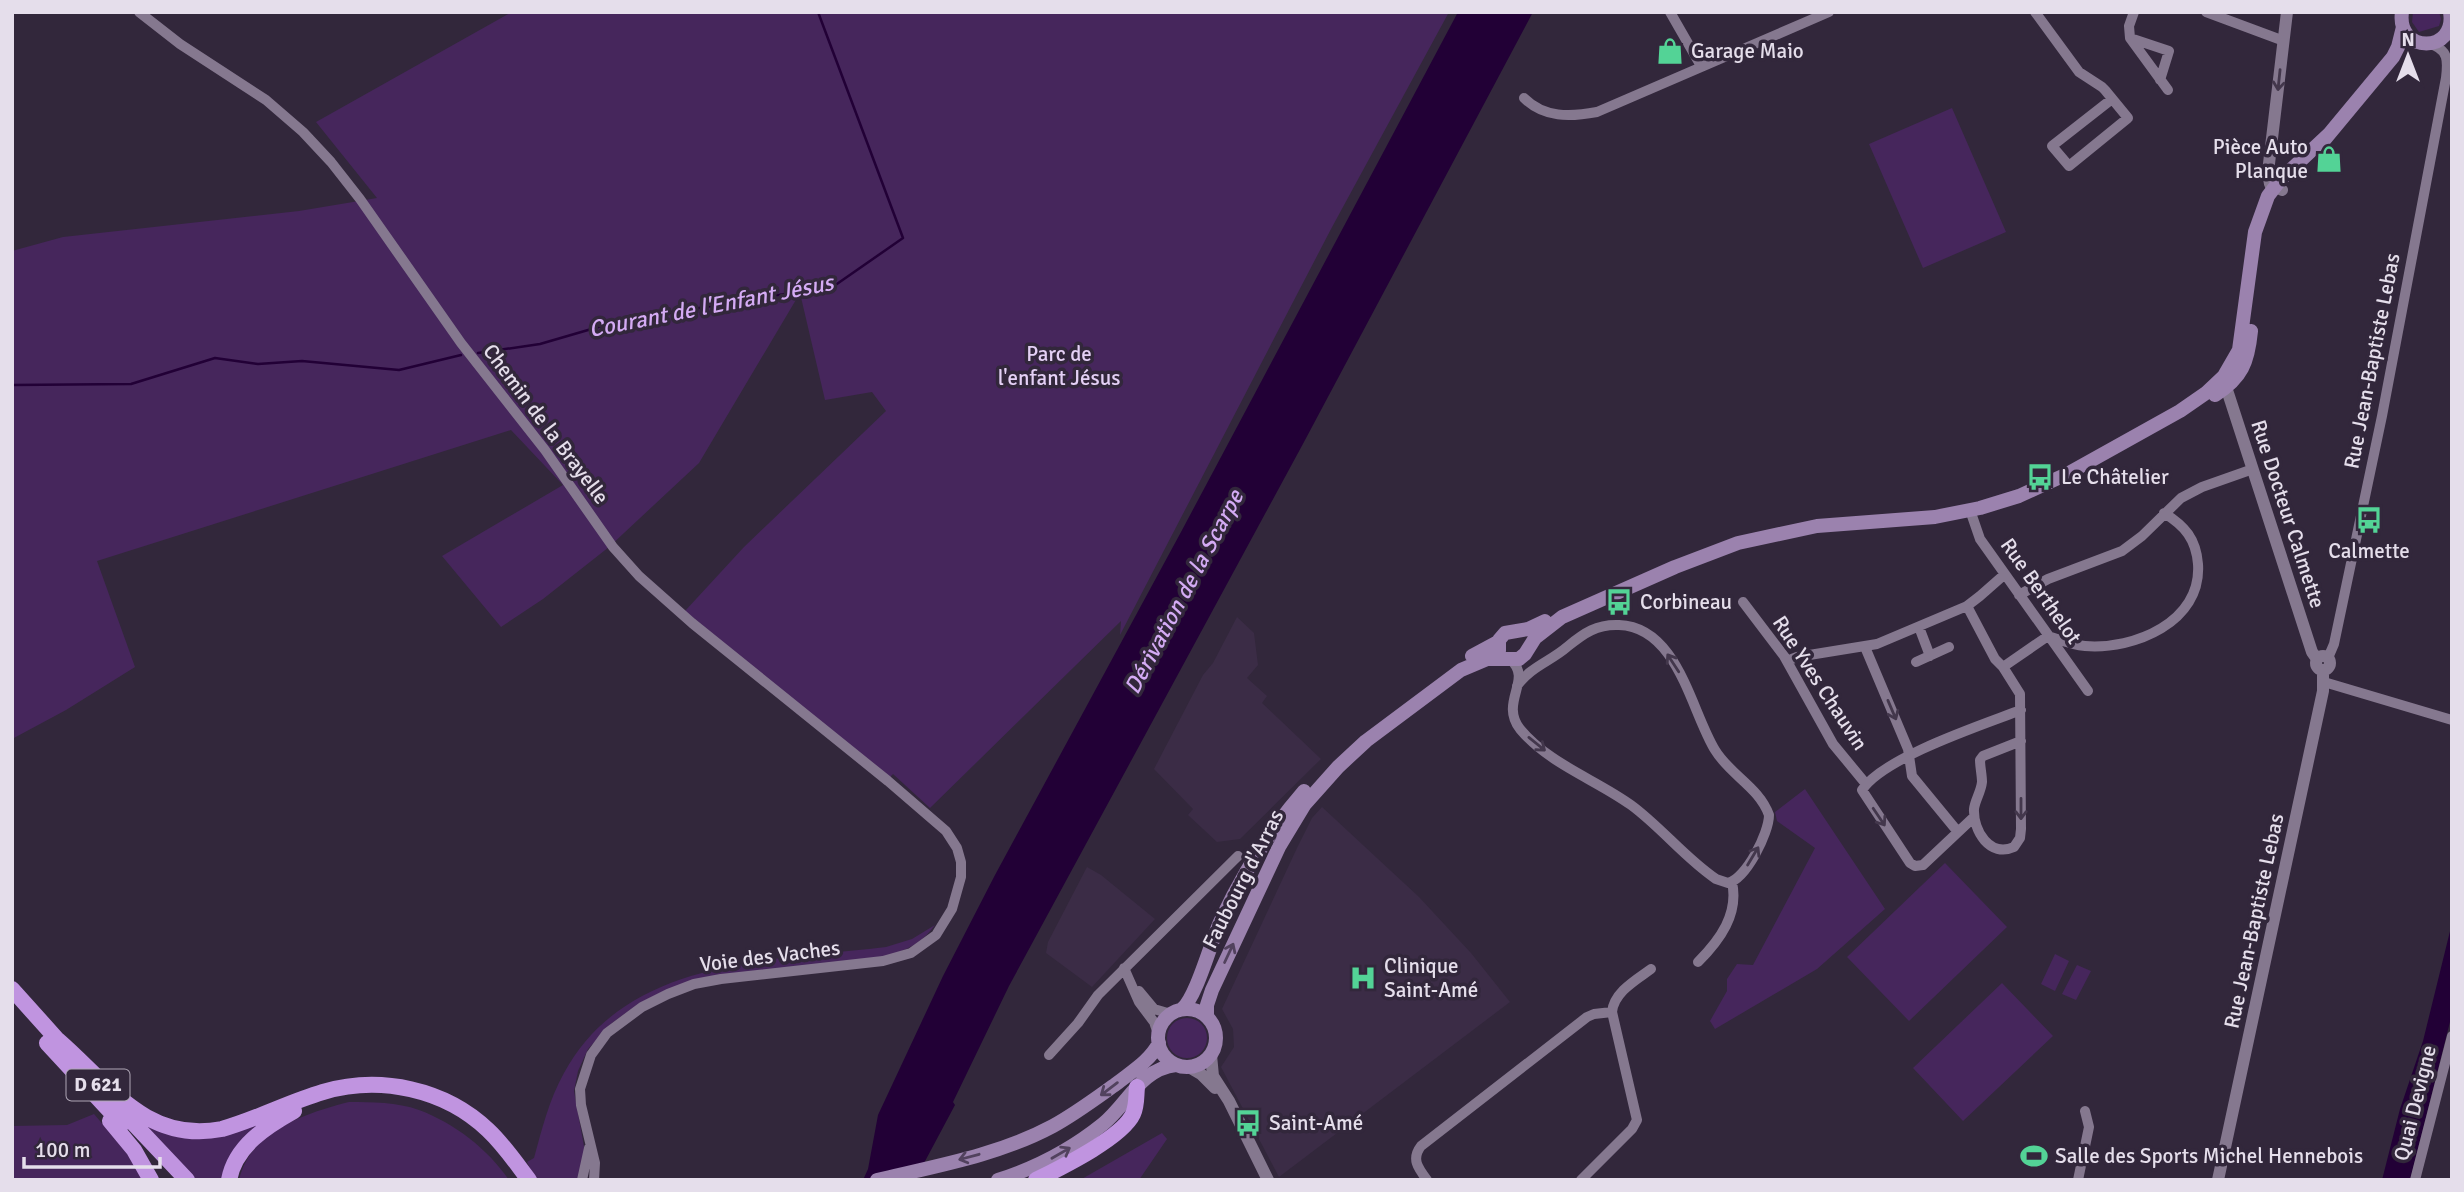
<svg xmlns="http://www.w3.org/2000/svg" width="2464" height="1192" font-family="Signika,sans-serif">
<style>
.built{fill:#3b2c46}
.green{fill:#46265c}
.water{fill:#220036}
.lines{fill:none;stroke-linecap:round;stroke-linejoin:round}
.stream{stroke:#220036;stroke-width:2.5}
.minor{stroke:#85788f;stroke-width:10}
.tertiary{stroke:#85788f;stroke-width:12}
.secondary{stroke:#9b82ae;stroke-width:14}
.trunk{stroke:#c094e0;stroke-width:16}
.oneway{stroke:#43374c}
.oneway2{stroke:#52425e}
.labels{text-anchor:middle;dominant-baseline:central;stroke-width:7;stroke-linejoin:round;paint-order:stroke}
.shield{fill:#32273b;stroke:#afa7b6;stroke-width:2}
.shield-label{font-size:19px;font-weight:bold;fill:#e5deeb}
.poi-label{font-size:21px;fill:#e5deeb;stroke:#32273b;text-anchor:start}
.park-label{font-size:21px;fill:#e4d0f5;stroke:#32273b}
.street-label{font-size:21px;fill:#e5deeb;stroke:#32273b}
.water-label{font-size:23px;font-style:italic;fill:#d4abf4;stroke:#32273b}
</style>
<rect width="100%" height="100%" fill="#32273b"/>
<path class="built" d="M1237 617 1254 633 1258 665 1247 678 1267 696 1262 703 1321 759 1240 839 1217 842 1188 815 1193 809 1154 769 1203 675 1213 663Z
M1322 807 1419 897 1471 953 1510 1002 1279 1177 1221 1067 1234 1047 1233 1029 1222 1009 1297 848 1312 818Z
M1087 867 1101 875 1155 919 1092 987 1046 953 1048 942Z"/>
<path class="green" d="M512 12H1449L1331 229 1120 635 1121 621 930 808 893 774 888 779 685 611 744 547 886 411 872 392 825 400 800 293 699 463 609 547 543 599 501 627 442 556 563 485 511 430 97 561 135 667 66 710 12 739V251L63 237 299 211 377 198 316 122Z
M2413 12H2439L2441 19 2439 26 2419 32 2412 22Z
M1952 108 2006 232 1923 268 1869 144Z
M1805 789 1885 909 1817 969 1715 1029 1710 1021 1727 991V979L1737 964 1753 965 1815 848 1777 821 1775 812Z
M1945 863 2007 927 1909 1021 1847 957Z
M935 925C920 945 908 949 885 957L703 979 640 1003 612 1023 588 1049 578 1071 574 1091 585 1152 581 1171 577 1180H536L527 1162 534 1158C542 1129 549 1100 564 1073 627 957 772 961 886 947L912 939Z
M2055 954 2069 961 2055 991 2041 984Z
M2077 965 2091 971 2076 1000 2062 994Z
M2002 983 2053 1036 1963 1121 1913 1068Z
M1167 1038a20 20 0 1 1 40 0a20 20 0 1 1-40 0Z
M349 1102C372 1102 397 1102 419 1110 454 1123 488 1149 509 1180H239C250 1131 306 1113 349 1102Z
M94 1114 124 1149 143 1180H12V1126L67 1125Z
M271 1118 224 1180H193L145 1124 168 1134Z
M1162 1133 1167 1139 1139 1180H1080Z"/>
<path class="water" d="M1458 12H1533L1304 442 1009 986 953 1102 955 1105 915 1180H863L868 1169 878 1115 943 976 995 875 1181 532Z
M2452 923V1014L2410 1180H2382L2400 1109 2423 1041Z"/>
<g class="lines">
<path class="stream" d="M478 353 540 344 619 321 834 286 903 238 818 12
M12 385 131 384 215 358 258 364 302 361 399 370 461 355"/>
<path class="minor" d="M139 12 180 44 266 100 303 132 331 162 360 199 461 343 545 450 613 547 639 576 692 623 888 781 946 831 957 848 961 862V877L952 909 936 935 911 953 883 961 721 979 694 984 668 994 642 1007 607 1033 591 1055 580 1089 581 1105 595 1163 594 1180
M1670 12 1701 66
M2035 12 2079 72 2102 87 2105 90 2128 118 2069 166 2052 146 2112 99
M2134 12 2129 26 2130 38 2168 90
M2206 12 2284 41
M2130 38 2169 51 2160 80
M1524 98C1544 118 1570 117 1597 112L1829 12
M1970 510 1980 539 2088 691
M2019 595 2048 579 2122 551 2142 536 2181 498 2202 487 2253 469
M1743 602 1784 656 1833 744 1866 784
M1967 606 1995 659 2003 667 2020 694 2021 829 2020 838 2014 847C1990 858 1973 831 1974 809 1975 800 1981 792 1982 782 1982 775 1980 767 1980 760L1983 756 2021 741
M1919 627 1930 656
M1865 647 1908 749 1912 776 1958 832
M2328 658 2334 644 2382 416 2446 78C2448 61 2449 49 2429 44
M1511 660C1533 680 1499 702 1520 729 1549 764 1595 779 1631 805 1661 827 1685 858 1716 879L1728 883C1746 879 1769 833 1769 815 1759 787 1730 775 1715 750 1691 711 1678 627 1619 625 1597 624 1584 633 1567 647 1551 661 1530 667 1517 686
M1787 661 1797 657 1877 644 1967 606 1980 596 2005 574
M1916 662 1949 647
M2003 667 2048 636C2060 640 2072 645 2085 646 2134 650 2202 622 2198 564 2196 539 2185 526 2164 513
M2324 682 2452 720
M1974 817 1923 865 1915 866 1910 863 1862 790C1884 757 1982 725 2021 710
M1698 962C1720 940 1739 914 1732 882
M1124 968 1139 1002 1154 1022 1158 1034
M1139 991 1154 1009 1171 1014
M1049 1055 1078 1023 1098 995 1238 856
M582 1180 589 1148
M1427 1180C1418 1168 1411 1159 1421 1146L1587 1017 1594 1014 1612 1012C1614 992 1636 980 1651 969
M1581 1180 1632 1129 1637 1120 1612 1012
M2078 1180 2089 1127 2085 1111
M2415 1180 2452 1036"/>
<path class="tertiary" d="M2282 190 2270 184 2268 172 2287 12
M2220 382 2228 393 2312 652 2317 659
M2316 663a7 7 0 1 1 14 0a7 7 0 1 1-14 0Z
M1211 1055 1213 1076 1229 1101 1268 1180
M1189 1067 1201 1074 1215 1088
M2218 1180 2323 691V670"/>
<path class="secondary" d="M2402 12C2396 54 2457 54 2450 12
M2325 139 2393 57 2398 47 2403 27
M2215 395C2242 378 2248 362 2251 331
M1499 651V640L1505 633 1528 629 1545 621
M1472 656 1498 642
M1158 1038a29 29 0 1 1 58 0a29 29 0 1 1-58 0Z
M1182 1009C1196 998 1211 942 1220 922 1242 875 1270 830 1304 791
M1207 1017V1005L1212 990 1279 847 1305 804 1338 767 1366 741 1461 670 1487 659H1519L1525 654 1535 638 1562 617 1675 567 1738 543 1817 526 1935 517 1980 508 2019 496 2067 474 2180 411 2206 393 2224 376 2239 350 2255 232 2268 196 2281 179 2330 133
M877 1180C936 1166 999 1155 1053 1126 1075 1114 1095 1099 1116 1084 1131 1072 1150 1061 1159 1043
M998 1180C1036 1168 1072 1149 1103 1124 1128 1104 1140 1069 1176 1065"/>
<path class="trunk" d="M12 989 64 1047
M58 1040C109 1084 146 1144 222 1129 257 1119 289 1102 323 1092 380 1075 445 1089 488 1130 504 1145 516 1163 529 1180
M47 1043 122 1124
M119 1108 187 1180
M110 1121 134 1150 151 1180
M229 1180C235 1146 267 1126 294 1111
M1036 1180C1060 1168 1122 1138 1133 1114 1137 1106 1136 1096 1137 1087"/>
</g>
<defs><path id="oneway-shaft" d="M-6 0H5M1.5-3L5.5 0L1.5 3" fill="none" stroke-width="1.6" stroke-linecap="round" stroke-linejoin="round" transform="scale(1.75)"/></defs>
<g class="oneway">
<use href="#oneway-shaft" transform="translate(2279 80) rotate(96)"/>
<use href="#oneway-shaft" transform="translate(1673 663) rotate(-123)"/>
<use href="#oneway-shaft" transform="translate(1892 710) rotate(67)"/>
<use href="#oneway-shaft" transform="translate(1537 744) rotate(39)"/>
<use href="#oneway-shaft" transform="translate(2021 809) rotate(90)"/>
<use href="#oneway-shaft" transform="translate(1879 817) rotate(56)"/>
<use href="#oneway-shaft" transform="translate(1753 856) rotate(-59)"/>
</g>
<g class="oneway2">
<use href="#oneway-shaft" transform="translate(1229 953) rotate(-65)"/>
<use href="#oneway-shaft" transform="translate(1109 1089) rotate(143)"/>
<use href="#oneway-shaft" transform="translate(1061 1153) rotate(-30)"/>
<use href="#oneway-shaft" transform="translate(969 1157) rotate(165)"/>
</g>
<defs>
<symbol id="shop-bare" viewBox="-9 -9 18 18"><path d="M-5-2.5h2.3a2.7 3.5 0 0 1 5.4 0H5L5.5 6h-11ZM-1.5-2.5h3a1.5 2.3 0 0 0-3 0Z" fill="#53d396" stroke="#32273b" stroke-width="2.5" paint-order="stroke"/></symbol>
<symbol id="bus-bare" viewBox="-9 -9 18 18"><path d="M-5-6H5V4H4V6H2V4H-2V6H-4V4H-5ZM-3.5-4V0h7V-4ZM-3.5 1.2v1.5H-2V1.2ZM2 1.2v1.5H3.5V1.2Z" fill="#53d396" stroke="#32273b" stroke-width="2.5" paint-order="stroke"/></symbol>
<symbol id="hospital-bare" viewBox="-9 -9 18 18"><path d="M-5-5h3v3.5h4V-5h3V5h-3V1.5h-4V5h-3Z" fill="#53d396" stroke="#32273b" stroke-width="2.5" paint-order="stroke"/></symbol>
<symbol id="stadium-bare" viewBox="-9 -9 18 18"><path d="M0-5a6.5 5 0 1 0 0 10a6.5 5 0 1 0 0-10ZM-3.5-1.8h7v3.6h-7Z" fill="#53d396" stroke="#32273b" stroke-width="2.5" paint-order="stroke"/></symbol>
</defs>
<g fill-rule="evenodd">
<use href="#shop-bare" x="1651" y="32" width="38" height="38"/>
<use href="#shop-bare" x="2310" y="140" width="38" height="38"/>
<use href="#bus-bare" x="2021" y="458" width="38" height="38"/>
<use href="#bus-bare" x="2350" y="501" width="38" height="38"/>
<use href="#bus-bare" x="1600" y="583" width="38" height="38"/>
<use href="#hospital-bare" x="1344" y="959" width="38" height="38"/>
<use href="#bus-bare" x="1229" y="1104" width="38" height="38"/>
<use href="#stadium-bare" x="2015" y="1137" width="38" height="38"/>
</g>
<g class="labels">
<rect class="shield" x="66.5" y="1069.5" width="63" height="31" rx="5"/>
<g class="shield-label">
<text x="98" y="1085">D 621</text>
</g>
<g class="poi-label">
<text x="1691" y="51">Garage Maio</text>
<text x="2308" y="147" text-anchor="end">Pièce Auto<tspan x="2308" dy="24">Planque</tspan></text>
<text x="2061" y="477">Le Châtelier</text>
<text x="2369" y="551" text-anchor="middle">Calmette</text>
<text x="1640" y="602">Corbineau</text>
<text x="1384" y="966">Clinique<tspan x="1384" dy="24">Saint-Amé</tspan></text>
<text x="1269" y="1123">Saint-Amé</text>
<text x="2055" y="1156">Salle des Sports Michel Hennebois</text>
</g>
<g class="park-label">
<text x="1059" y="354">Parc de<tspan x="1059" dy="24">l'enfant Jésus</tspan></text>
</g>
<g class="street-label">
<text transform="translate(2372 361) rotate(-79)">Rue Jean-Baptiste Lebas</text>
<text transform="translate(546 424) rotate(53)">Chemin de la Brayelle</text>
<text transform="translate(2288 514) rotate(72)">Rue Docteur Calmette</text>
<text transform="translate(2041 591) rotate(55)">Rue Berthelot</text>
<text transform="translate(1820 683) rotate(57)">Rue Yves Chauvin</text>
<text transform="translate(1243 879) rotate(-63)">Faubourg d'Arras</text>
<text transform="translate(2254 921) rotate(-78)">Rue Jean-Baptiste Lebas</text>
<text transform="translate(770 956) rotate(-7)">Voie des Vaches</text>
<text transform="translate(2415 1103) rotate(-76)">Quai Devigne</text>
</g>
<g class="water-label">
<text transform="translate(711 306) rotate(-11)">Courant de l'Enfant Jésus</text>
<text transform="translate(1184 592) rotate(-62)">Dérivation de la Scarpe</text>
</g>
</g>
<rect width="2464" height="1192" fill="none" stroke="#e5deeb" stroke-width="28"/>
<g transform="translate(2408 56)" stroke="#32273b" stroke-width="5" paint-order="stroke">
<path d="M0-5L12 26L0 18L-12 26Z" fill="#e5deeb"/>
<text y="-10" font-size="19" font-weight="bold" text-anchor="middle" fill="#e5deeb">N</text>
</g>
<path d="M24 1157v10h136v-10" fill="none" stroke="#e5deeb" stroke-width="3.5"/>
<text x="35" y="1157" font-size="21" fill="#e5deeb" stroke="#32273b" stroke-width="5" paint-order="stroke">100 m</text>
</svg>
